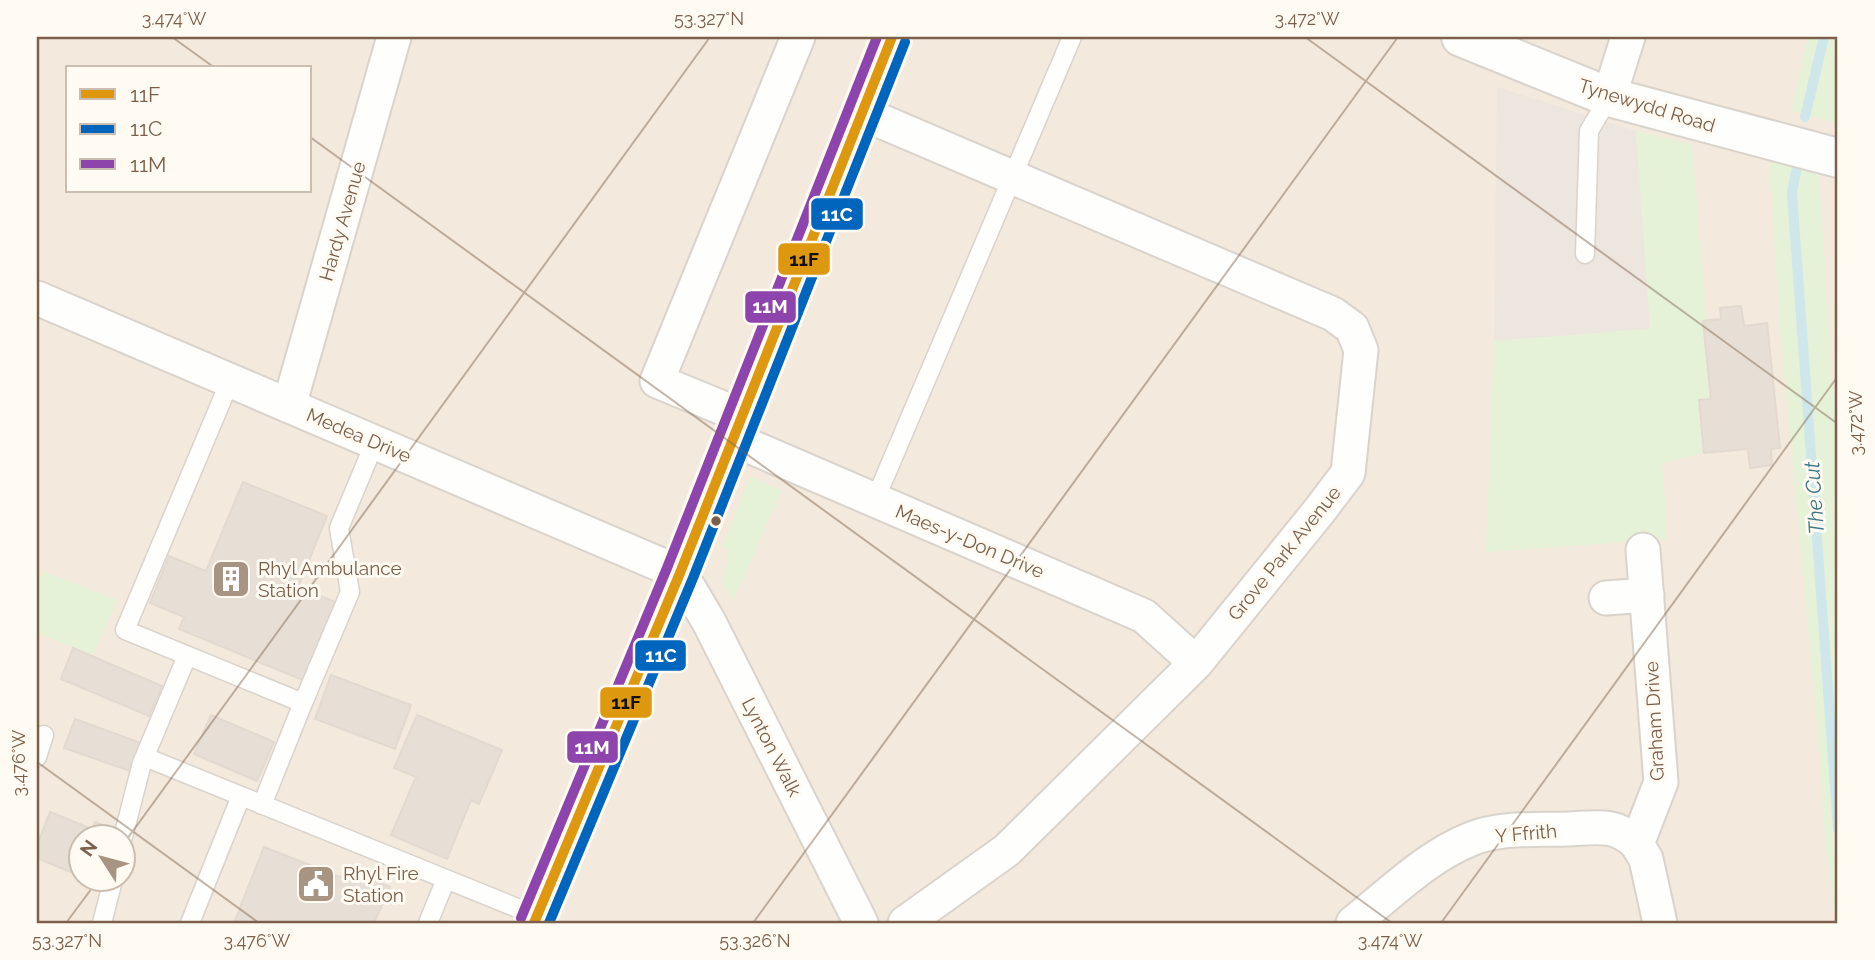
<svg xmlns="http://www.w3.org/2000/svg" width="1875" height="960" font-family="Raleway,sans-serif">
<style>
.residential{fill:#f3e9dc;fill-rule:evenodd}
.industrial{fill:#ede6df}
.green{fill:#e5f2d8}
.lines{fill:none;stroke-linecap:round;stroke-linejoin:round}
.stream{stroke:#cfe7eb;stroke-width:10}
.building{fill:#e7dfd5;stroke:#e3d9d0;stroke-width:2}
.service-casing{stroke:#d9d3cc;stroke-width:21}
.minor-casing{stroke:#d9d3cc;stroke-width:37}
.tertiary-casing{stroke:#d9d3cc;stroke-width:42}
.primary-casing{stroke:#dbd2ca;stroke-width:42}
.service{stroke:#fefefc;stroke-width:18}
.minor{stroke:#fefefc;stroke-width:33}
.tertiary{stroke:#fefefc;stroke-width:38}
.primary{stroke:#f4efe6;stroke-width:38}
.bus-1-casing{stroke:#fffbf2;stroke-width:16}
.bus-2-casing{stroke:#fffbf2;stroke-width:16}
.bus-3-casing{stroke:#fffbf2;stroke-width:16}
.bus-1{stroke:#de980f;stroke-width:10}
.bus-2{stroke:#0065bd;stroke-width:10}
.bus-3{stroke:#8e44ad;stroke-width:10}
.ticks{fill:none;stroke:#7c5f4a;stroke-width:2;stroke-opacity:0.45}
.bus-dot{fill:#7c5f4a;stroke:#fffbf2;stroke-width:2.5}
.labels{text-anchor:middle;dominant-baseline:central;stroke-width:6;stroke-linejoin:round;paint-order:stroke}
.street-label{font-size:19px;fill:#7c5f4a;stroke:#fffbf2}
.poi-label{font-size:19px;fill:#7c5f4a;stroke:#fffbf2;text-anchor:start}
.water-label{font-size:21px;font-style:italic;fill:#3f7889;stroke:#fffbf2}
.line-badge{stroke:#fffbf2;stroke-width:2.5}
.badge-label{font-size:19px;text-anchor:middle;font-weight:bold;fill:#fff}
.pale-badge-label{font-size:19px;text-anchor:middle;font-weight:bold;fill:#111}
.neatline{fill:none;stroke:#7c5f4a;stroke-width:2.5}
.ticks-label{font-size:18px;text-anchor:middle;fill:#7c5f4a}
</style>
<rect width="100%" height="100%" fill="#faf6ee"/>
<path class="residential" d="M37 37H1838V923H37ZM68 68H310V191H68ZM80 838H122V880H80Z"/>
<path class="industrial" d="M1497 87 1636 131 1651 329 1494 341Z"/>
<path class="green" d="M1808 37H1838V108L1835 123 1791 111Z
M1636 131 1692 144 1707 321H1703L1711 399 1699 400 1704 453 1662 463 1668 539 1486 552 1494 341 1650 329Z
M1769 161 1819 172 1831 372 1838 439V923H1836L1825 842 1817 725 1780 329Z
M750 477 782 490 733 601 723 583 727 563V548L722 547Z
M42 571 117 600 93 655 37 633V590Z"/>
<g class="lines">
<path class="stream" d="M1805 117 1824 37
M1797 167 1792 193 1838 829"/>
</g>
<path class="building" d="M1741 306 1744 326 1767 323 1780 448 1771 449 1772 465 1750 468 1748 449 1704 453 1699 400 1711 399 1703 321 1721 319 1720 308Z
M243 482 327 516 298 587 338 603 305 681 179 629 184 617 150 603 169 556 206 571Z
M73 648 162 686 149 716 61 679Z
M331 675 411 705 395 749 315 719Z
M211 715 274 742 257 781 194 754Z
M417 715 502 750 479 804 471 800 447 859 391 835 416 777 394 768Z
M75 719 141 743 130 771 64 748Z
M50 812 92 829 89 838H80V876L37 858V845Z
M95 822 115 830 113 838H89Z
M264 847 353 882 356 873 390 887 374 923H234Z"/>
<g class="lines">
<defs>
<path id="service" d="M1585 254 1589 131 1609 97
M230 381 125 630 303 703 350 592 339 528 375 442
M875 500 1072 37
M37 757 44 735
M145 757 241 796
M262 805 303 703
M122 841 142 763 187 656
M102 923 113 880
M190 923 241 796 537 916
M428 923 446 879"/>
<path id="minor" d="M1609 97 1628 37
M862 113 1333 314 1352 328 1361 350 1348 473 1320 510 1196 663 1007 850 905 923
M37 298 680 573 709 622 861 923
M289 406 394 37
M742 416 657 381 798 37
M733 439 1144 616 1196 663
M1643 550 1661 782 1637 844 1646 859 1660 923
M1606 598 1647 595
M1353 923C1390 894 1426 857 1471 839 1500 827 1536 830 1567 829 1596 828 1615 822 1637 844"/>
<path id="tertiary" d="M1461 37 1609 97 1838 158"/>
<path id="primary" d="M534 923 680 573 892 37"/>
</defs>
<use href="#service" class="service-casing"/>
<use href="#minor" class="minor-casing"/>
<use href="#tertiary" class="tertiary-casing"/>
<use href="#primary" class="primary-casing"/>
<use href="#service" class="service"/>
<use href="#minor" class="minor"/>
<use href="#tertiary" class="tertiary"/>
<use href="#primary" class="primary"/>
<defs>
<path id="bus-1" d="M534 923 680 573 892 37"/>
<path id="bus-2" d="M549 923 693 578 905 42"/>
<path id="bus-3" d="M521 918 667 568 877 37"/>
</defs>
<use href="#bus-1" class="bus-1-casing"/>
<use href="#bus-2" class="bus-2-casing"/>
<use href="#bus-3" class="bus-3-casing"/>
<use href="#bus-1" class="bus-1"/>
<use href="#bus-2" class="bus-2"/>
<use href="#bus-3" class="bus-3"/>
</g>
<path class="ticks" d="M172 37 215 68M1305 37 1838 424M310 137 1392 923M37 762 259 923M122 846 710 37M66 923 98 880M753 923 1398 37M1441 923 1838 376"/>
<defs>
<symbol id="building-square" viewBox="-11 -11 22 22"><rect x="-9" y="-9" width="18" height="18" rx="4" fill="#a89483" stroke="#fffbf2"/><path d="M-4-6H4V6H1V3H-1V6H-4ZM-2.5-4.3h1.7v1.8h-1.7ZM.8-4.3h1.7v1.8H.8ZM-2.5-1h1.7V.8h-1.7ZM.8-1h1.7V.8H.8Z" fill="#fff"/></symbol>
<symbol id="civic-square" viewBox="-11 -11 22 22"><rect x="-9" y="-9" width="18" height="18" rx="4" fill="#a89483" stroke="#fffbf2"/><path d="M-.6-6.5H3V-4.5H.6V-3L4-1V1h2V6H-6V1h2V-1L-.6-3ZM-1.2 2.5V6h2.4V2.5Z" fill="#fff"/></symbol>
</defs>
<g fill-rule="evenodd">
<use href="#building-square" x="209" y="557" width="44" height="44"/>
<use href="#civic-square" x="294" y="862" width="44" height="44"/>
</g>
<circle class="bus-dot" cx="716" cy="521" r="6"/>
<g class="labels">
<g class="street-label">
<text transform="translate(1647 105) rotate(17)">Tynewydd Road</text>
<text transform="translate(342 221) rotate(-74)">Hardy Avenue</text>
<text transform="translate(359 435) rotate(23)">Medea Drive</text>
<text transform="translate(970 541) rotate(23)">Maes-y-Don Drive</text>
<text transform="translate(1284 553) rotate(-51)">Grove Park Avenue</text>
<text transform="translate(1654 721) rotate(-93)">Graham Drive</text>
<text transform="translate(772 747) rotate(63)">Lynton Walk</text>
<text transform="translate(1526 833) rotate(-5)">Y Ffrith</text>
</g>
<g class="poi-label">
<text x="258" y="568">Rhyl Ambulance<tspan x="258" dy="22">Station</tspan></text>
<text x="343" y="873">Rhyl Fire<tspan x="343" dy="22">Station</tspan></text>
</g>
<g class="water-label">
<text transform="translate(1814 498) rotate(-94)">The Cut</text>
</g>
</g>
<g class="line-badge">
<rect x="810" y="197" width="54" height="34" rx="7" fill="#0065bd"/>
<rect x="777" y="242" width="54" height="34" rx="7" fill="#de980f"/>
<rect x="744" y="290" width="53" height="34" rx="7" fill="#8e44ad"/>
<rect x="634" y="639" width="53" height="33" rx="7" fill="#0065bd"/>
<rect x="599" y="686" width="54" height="33" rx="7" fill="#de980f"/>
<rect x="566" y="730" width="53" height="34" rx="7" fill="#8e44ad"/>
</g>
<g class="badge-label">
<text x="837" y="221">11C</text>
<text x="770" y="313">11M</text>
<text x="661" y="662">11C</text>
<text x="592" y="754">11M</text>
</g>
<g class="pale-badge-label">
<text x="804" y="266">11F</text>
<text x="626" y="709">11F</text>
</g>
<rect width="1875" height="960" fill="none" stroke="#fffbf2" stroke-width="77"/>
<rect x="66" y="66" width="245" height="126" fill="#fffbf2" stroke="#cbbdaf" stroke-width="2"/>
<rect x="80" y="89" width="35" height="10" fill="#de980f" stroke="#cbbdaf" stroke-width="2"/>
<text x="130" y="102" font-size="21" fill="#7c5f4a">11F</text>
<rect x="80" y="124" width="35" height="10" fill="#0065bd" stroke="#cbbdaf" stroke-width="2"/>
<text x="130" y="136" font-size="21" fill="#7c5f4a">11C</text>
<rect x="80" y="159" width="35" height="10" fill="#8e44ad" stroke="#cbbdaf" stroke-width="2"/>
<text x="130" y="172" font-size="21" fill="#7c5f4a">11M</text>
<g transform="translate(102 858) rotate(306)"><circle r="33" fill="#fffbf2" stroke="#cbbdaf" stroke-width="2"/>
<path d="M0-5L12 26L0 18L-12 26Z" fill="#a89483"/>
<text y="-10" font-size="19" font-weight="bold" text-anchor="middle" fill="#7c5f4a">N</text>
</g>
<rect x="38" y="38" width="1798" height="884" class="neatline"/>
<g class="ticks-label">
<text x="174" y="25">3.474°W</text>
<text x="709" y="25">53.327°N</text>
<text x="1307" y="25">3.472°W</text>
<text transform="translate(1856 423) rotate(-90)" y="6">3.472°W</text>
<text transform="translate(19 763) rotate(-90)" y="6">3.476°W</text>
<text x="67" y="947">53.327°N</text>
<text x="257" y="947">3.476°W</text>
<text x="755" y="947">53.326°N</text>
<text x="1390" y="947">3.474°W</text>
</g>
</svg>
